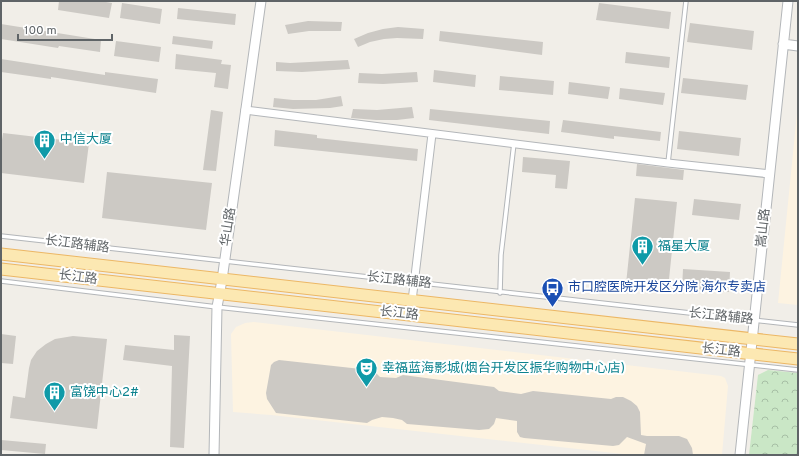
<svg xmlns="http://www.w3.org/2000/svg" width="799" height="456" font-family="Overpass,'Noto Sans SC',sans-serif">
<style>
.commercial{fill:#fdf3e1}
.park{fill:url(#park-crowns)}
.building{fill:#ccc9c4}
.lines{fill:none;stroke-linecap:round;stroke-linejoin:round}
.service-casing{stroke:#b3b6b9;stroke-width:5.5}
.minor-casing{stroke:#b3b6b9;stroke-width:9}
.tertiary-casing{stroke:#b3b6b9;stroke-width:11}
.primary-casing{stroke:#ecb765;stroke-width:13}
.path{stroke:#a1caa8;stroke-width:1;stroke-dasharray:4 2;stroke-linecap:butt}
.service{stroke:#fff;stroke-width:3.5}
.minor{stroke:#fff;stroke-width:7}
.tertiary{stroke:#fff;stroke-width:9}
.primary{stroke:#fce8b2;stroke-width:11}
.labels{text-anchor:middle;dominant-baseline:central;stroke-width:4;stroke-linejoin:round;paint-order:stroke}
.culture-label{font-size:13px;fill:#0d838f;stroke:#fff;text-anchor:start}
.street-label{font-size:13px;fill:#5f6467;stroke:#fff}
.transit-label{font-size:13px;fill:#164399;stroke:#fff;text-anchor:start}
</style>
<defs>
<pattern id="park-crowns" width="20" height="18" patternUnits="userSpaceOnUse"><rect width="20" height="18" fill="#cae7c6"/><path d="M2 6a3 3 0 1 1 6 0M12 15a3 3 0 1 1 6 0" fill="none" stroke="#a7bfa5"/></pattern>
</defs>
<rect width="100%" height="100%" fill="#f1eee8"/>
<path class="commercial" d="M798 103V305L778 303Z
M254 322 721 376 725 378 728 386 722 455H623V454L271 415 233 412 231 334 236 327 245 323Z"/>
<path class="park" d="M768 370 798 373V455H749L758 375Z"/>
<path class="building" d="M59 1H100L112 3 109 18 58 10Z
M122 3 162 9 160 24 120 18Z
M599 3 671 12 669 29 596 20Z
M178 8 236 14 235 25 177 19Z
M308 21 342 22 341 31H309L288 34 285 25Z
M690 23 754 31 752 50 687 42Z
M1 24 101 40 100 52 59 46 58 48 1 39Z
M398 27 424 29 423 39 397 38 384 39 370 42 358 47 354 39 368 33 383 29Z
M440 31 543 42 542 55 439 41Z
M173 36 213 41 212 49 172 44Z
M116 41 161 47 159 62 114 56Z
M626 52 670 57 669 68 625 63Z
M176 54 222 60 221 64 231 65 228 89 214 87 216 73 175 69Z
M1 59 105 75V72L158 79 156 93 51 77V79L1 72Z
M348 60 350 69 302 72 276 71V62L290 63Z
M434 70 476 75 475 87 433 82Z
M417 72 418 82 383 84 358 83 359 73 382 74Z
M500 76 554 81 553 95 499 90Z
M683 78 748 85 746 100 681 93Z
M569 82 610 87 608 99 568 94Z
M620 88 665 93 663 105 619 99Z
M341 96 343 106 330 108 293 109 273 107 274 98 293 100H316Z
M412 107 414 118 397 120H376L351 118 353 109 377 110Z
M430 109 550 121 549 134 429 120Z
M211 110 223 112 216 171 203 170Z
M563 120 661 132 660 141 614 136V139L561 132Z
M275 130 317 135V138L418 149 417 161 274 146Z
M679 131 741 138 739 156 677 149Z
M3 133 89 143 84 183 1 173V147Z
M523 157 570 161 567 189 555 188 556 175 522 172Z
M637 164 684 170 683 180 636 176Z
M107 172 212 183 206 230 102 218Z
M635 198 677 202 668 289 626 284Z
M694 199 741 204 739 220 692 215Z
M683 269 730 272 729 292 682 289Z
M1 334 16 336 13 364 1 363Z
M174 335 190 336 184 448 170 447 172 366 123 360 125 345 174 350Z
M73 336 107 339 97 429 10 418 13 396 25 398 29 368 31 360 37 351 46 344 55 339Z
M279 360 370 370 376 373 380 377 396 378 403 375 494 387 499 391 521 394 533 391 611 399 616 397H623L631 401 637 406 640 412 641 435 647 436H679L687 439 692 448 693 455H644L646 444 627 437 619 445 613 446 524 438 520 437 517 432V421L496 418 494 424 489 429 479 430 407 424 402 420 393 418 382 417 372 420 367 423 276 413 267 399 266 393 271 365 274 362Z
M1 440 46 444 45 454 1 450Z"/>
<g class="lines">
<defs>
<path id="service" d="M668 163 686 1
M1 236 798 325
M1 281 217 307 798 370
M500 293 501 255 514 143"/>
<path id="minor" d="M245 110 668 163 770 174
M412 301 432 134"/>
<path id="tertiary" d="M783 44 798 46
M214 455 217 307 222 280 261 1
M740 455 788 1"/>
<path id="primary" d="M1 254 798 344
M1 269 798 359"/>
</defs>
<use href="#service" class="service-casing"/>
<use href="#minor" class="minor-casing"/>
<use href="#tertiary" class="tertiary-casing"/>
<use href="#primary" class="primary-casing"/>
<path class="path" d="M797 455 798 447"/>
<use href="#service" class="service"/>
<use href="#minor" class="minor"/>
<use href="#tertiary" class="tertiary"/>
<use href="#primary" class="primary"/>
</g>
<defs>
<symbol id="building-pin" viewBox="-11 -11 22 30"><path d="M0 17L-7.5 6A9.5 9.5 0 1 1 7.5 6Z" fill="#0f9aa8" stroke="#fff"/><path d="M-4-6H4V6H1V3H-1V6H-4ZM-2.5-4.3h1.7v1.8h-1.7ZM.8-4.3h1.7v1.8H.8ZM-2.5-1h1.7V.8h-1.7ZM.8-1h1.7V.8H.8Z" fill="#fff"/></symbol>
<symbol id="bus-pin" viewBox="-11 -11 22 30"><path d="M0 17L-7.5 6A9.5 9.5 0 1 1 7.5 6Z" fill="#1a4fb4" stroke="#fff"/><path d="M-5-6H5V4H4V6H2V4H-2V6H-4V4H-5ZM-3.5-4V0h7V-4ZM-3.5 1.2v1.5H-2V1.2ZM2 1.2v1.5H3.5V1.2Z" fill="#fff"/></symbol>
<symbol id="theatre-pin" viewBox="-11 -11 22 30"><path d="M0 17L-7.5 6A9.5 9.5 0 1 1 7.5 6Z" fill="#0f9aa8" stroke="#fff"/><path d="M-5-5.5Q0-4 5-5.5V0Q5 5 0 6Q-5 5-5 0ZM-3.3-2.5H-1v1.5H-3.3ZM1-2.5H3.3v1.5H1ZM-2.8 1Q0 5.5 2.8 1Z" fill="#fff"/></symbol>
</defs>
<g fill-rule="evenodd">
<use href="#building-pin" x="32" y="128" width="25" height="34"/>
<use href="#building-pin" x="630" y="234" width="25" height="34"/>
<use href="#bus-pin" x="540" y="276" width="25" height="34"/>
<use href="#theatre-pin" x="354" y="356" width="25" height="34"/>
<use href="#building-pin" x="42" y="380" width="25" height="34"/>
</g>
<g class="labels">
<g class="culture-label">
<text x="60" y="140">中信大厦</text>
<text x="658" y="247">福星大厦</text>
<text x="382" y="369">幸福蓝海影城(烟台开发区振华购物中心店)</text>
<text x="70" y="393">富饶中心2#</text>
</g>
<g class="street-label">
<text transform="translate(229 227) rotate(-82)">华山路</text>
<text transform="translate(764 228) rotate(-84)">嵩山路</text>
<text transform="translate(77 245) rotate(7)">长江路辅路</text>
<text transform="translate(78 278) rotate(7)">长江路</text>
<text transform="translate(399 281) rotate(6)">长江路辅路</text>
<text transform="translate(399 314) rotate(6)">长江路</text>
<text transform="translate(721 317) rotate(6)">长江路辅路</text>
<text transform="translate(721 351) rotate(6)">长江路</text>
</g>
<g class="transit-label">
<text x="568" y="288">市口腔医院开发区分院 海尔专卖店</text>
</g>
</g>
<rect width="799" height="456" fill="none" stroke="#5f6467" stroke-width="4"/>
<path d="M18 34v6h94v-6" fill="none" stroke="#5f6467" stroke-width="2"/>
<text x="24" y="34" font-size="12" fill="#5f6467" stroke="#ffffff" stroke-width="3" paint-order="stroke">100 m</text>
</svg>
